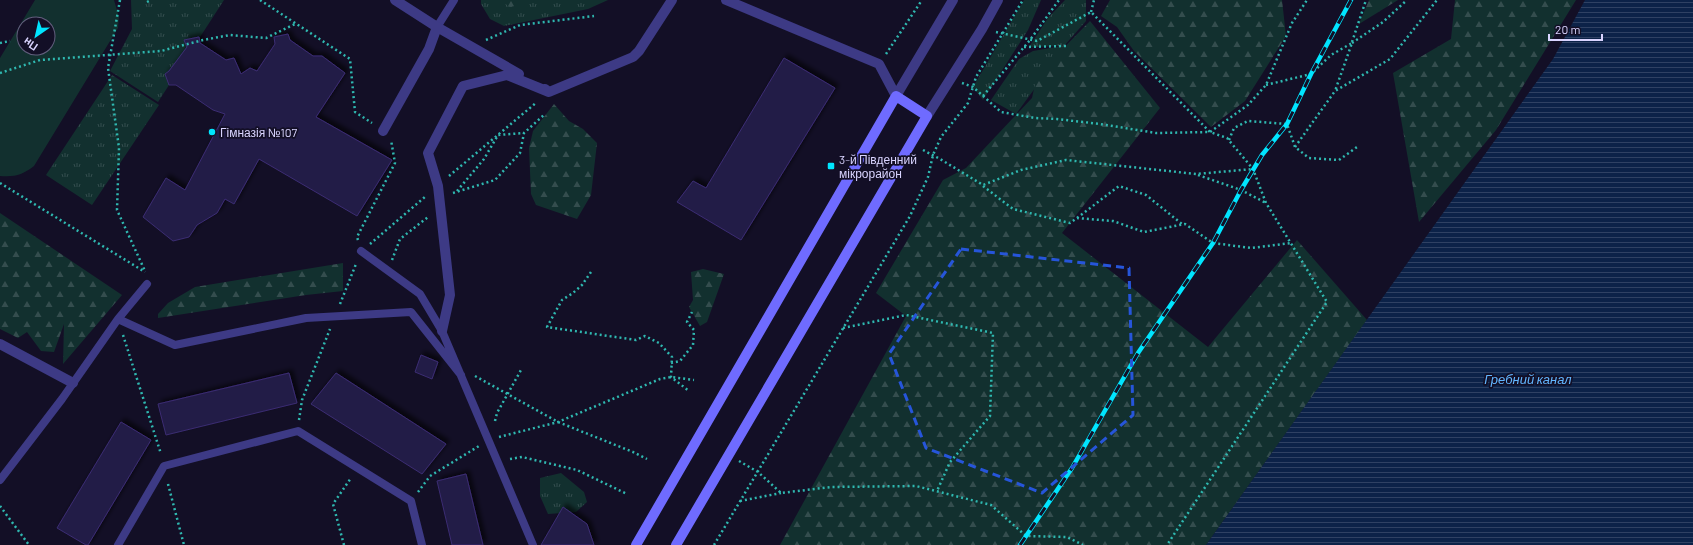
<svg xmlns="http://www.w3.org/2000/svg" width="1693" height="545" font-family="Barlow,sans-serif">
<style>
.grass{fill:url(#grass-tufts)}
.forest{fill:url(#forest-firs)}
.pitch{fill:#12302f;fill-rule:evenodd}
.water{fill:url(#water-rules)}
.building{fill:#241b47;stroke:#3b2d73;filter:url(#shadow)}
.lines{fill:none;stroke-linecap:round;stroke-linejoin:round}
.path{stroke:#2fb8b0;stroke-width:2.5;stroke-dasharray:2 3;stroke-linecap:butt}
.lane{stroke:#3d3a85;stroke-width:8}
.street{stroke:#3d3a85;stroke-width:10}
.secondary{stroke:#6f6bff;stroke-width:10}
.rail-casing{stroke:#00e5ff;stroke-width:4.5}
.rail{stroke:#130f26;stroke-width:3;stroke-dasharray:9;stroke-linecap:butt}
.marked{fill:none;stroke:#2655da;stroke-width:3;stroke-dasharray:8 5;stroke-linejoin:round}
.poi-dot{fill:#00e5ff;stroke:#130f26;stroke-width:1.5}
.labels{text-anchor:middle;dominant-baseline:central;stroke-width:3.5;stroke-linejoin:round;paint-order:stroke}
.poi-label{font-size:12px;fill:#d9d4ff;stroke:#130f26;text-anchor:start}
.water-label{font-size:13px;font-style:italic;fill:#62b6ff;stroke:#130f26}
</style>
<defs>
<pattern id="grass-tufts" width="24" height="20" patternUnits="userSpaceOnUse"><rect width="24" height="20" fill="#12302f"/><path d="M3 7l-1-3M5 7V3M7 7l1-3M15 17l-1-3M17 17v-4M19 17l1-3" fill="none" stroke="#344d4e"/></pattern>
<pattern id="forest-firs" width="22" height="20" patternUnits="userSpaceOnUse"><rect width="22" height="20" fill="#12302f"/><path d="M5 1l3.5 6h-7zM16 11l3.5 6h-7z" fill="#344d4e"/></pattern>
<pattern id="water-rules" width="6" height="5" patternUnits="userSpaceOnUse"><rect width="6" height="5" fill="#0c2248"/><path d="M0 2.5h6" fill="none" stroke="#2f4163"/></pattern>
<filter id="shadow"><feDropShadow dx="3.5" dy="-3.5" stdDeviation="2" flood-color="#0009"/></filter>
</defs>
<rect width="100%" height="100%" fill="#130f26"/>
<path class="grass" d="M131 0H224L158 102 110 71 132 29Z
M481 0H608L588 9 504 26 490 19 481 4Z
M1024 0H1041L1028 30 983 100 973 87Z
M1065 0H1086V21L1064 46H1066L1016 114 991 100 1019 59 1033 51 1062 46 1029 47 1048 18Z
M112 75 159 105 92 205 46 175Z
M561 473 584 492 587 502 576 512 548 514 540 496V478Z"/>
<path class="forest" d="M500 0H525L524 4 510 7Z
M1110 0H1282L1286 36 1245 101 1211 127 1134 51 1117 27 1101 16Z
M1369 0H1398L1359 24Z
M1455 0H1576L1496 130 1419 222 1393 73 1451 39Z
M1090 21 1160 108 1062 233 1208 347 1297 240 1367 320 1206 545H780L906 316 876 293 943 180 966 168 1032 98 1037 75Z
M554 104 569 121 583 129 597 143 591 195 577 219 536 205 531 194 529 148 533 131Z
M0 213 122 295 63 364 64 324 54 352 41 351 27 332 18 338 0 329Z
M343 263V291L306 295 158 318V314L168 303 195 287Z
M703 269 724 274 707 322 700 326 689 307 693 300 691 272Z"/>
<path class="pitch" d="M35 0H114L119 17 118 28 34 166C22 175 16 177 0 176V58ZM24 24H48V48H24Z"/>
<path class="water" d="M1585 0H1693V545H1206L1553 59Z"/>
<path class="building" d="M288 34 290 40 313 56H322L345 73 316 117 392 160 357 216 259 159 234 204 225 199 217 213 197 225 189 237 173 241 143 217 166 178 185 190 225 114 213 110 176 85H169L165 74 169 71 187 47 184 40 199 37 200 43 226 60 234 58 241 74 250 68 257 71 275 44 274 37Z
M784 58 835 88 741 240 677 202 693 181 706 188Z
M421 355 438 362 432 379 415 372Z
M289 373 297 403 166 435 158 404Z
M336 373 446 444 422 474 311 404Z
M121 422 151 440 88 545H86L57 528Z
M466 474 483 545H452L437 481Z
M563 507 587 524 594 545H541Z"/>
<g class="lines">
<path class="path" d="M120 0 108 68 119 148 117 210 145 271
M260 0 350 59 355 112 372 123
M147 2 151 0
M1091 12 1094 0
M996 32 1037 41 1091 12 1210 132 1227 138 1253 169 1266 203 1327 302 1167 545
M486 40 520 25 594 16
M1352 42 1366 0
M0 43 10 41
M1352 43 1383 22 1407 0
M1024 47 1066 46
M886 54 922 0
M0 73 40 60 161 51 203 40 230 35 266 38 295 24
M962 83 973 87 1001 112 1035 118 1057 119 1100 124 1156 133 1210 132 1248 105 1266 85 1292 23 1307 0
M1266 85 1311 74 1331 55 1352 43 1335 91
M983 96 1030 40 1059 0
M1229 140 1234 128 1248 121 1287 124 1295 147 1309 158 1339 160 1357 147
M1295 147 1335 91 1390 59 1437 0
M923 150 940 159 983 185 1021 170 1066 160 1196 174 1253 169
M1198 175 1241 190 1266 203
M449 176 537 102
M0 183 145 272
M983 186 1013 209 1070 223 1077 218 1113 221 1144 232 1185 224 1213 243 1251 248 1291 243
M457 191 484 159 498 135 524 133
M453 193 495 180 520 153 524 133 545 114
M1077 218 1119 186 1146 195 1182 224
M358 240 357 237 395 163 391 140
M370 244 426 196
M392 260 400 239 428 217
M591 272 582 285 573 293 562 300 547 327 636 340 645 336 659 343 672 357 671 377 689 391
M340 304 356 264
M843 328 906 315 993 333 990 416 950 462 937 491
M123 335 161 454
M671 363 680 361 693 345 694 330 687 322 692 312
M475 376 558 422 633 452 647 459
M299 420 302 400 330 329
M495 421 497 413 521 370
M499 437 558 422 660 379 671 377 694 380
M510 459 522 457 577 470 627 494
M739 461 758 472 781 493 831 487 916 486 991 505 1026 536 1067 537 1083 545
M168 484 184 545
M418 492 430 476 479 446
M740 501 781 493
M0 506 29 545
M344 545 333 504 351 478
M714 545 910 216 928 177 933 155 941 137 968 103 976 77 1023 0"/>
<path class="lane" d="M437 27 454 0
M361 251 420 294 442 331 533 545
M118 319 175 345 306 318 411 312 461 375
M0 480 62 399 118 319 147 284
M118 545 164 466 298 431 411 501 422 545"/>
<path class="street" d="M395 0 437 27 519 74
M726 0 879 64 896 96
M545 89 549 92 633 57 639 51 672 0
M896 96 953 0
M927 116 982 29 998 0
M383 131 429 49 437 27
M442 331 450 295 438 186 428 153 463 86 507 75 549 92
M0 344 73 383"/>
<path class="secondary" d="M636 545 896 96 927 116 676 545"/>
<defs>
<path id="rail" d="M1020 545 1072 468 1138 353 1213 243 1241 190 1262 155 1287 124 1311 74 1351 0"/>
</defs>
<use href="#rail" class="rail-casing"/>
<use href="#rail" class="rail"/>
</g>
<path class="marked" d="M961 249 1129 268 1133 415 1042 493 926 448 889 354Z"/>
<g class="poi-dot">
<circle cx="212" cy="132" r="4"/>
<rect x="827" y="162" width="8" height="8" rx="2"/>
</g>
<g class="labels">
<g class="poi-label">
<text x="220" y="132">Гімназія №107</text>
<text x="839" y="159">3-й Південний<tspan x="839" dy="14">мікрорайон</tspan></text>
</g>
<g class="water-label">
<text x="1528" y="379">Гребний канал</text>
</g>
</g>
<g transform="translate(36 36) rotate(214)"><circle r="19" fill="#130f26" stroke="#625e7d"/>
<path d="M0-3L7 15L0 10L-7 15Z" fill="#00e5ff"/>
<text y="-6" font-size="11" font-weight="bold" text-anchor="middle" fill="#d9d4ff">Пн</text>
</g>
<path d="M1549 34v6h53v-6" fill="none" stroke="#d9d4ff" stroke-width="2"/>
<text x="1555" y="34" font-size="12" fill="#d9d4ff" stroke="#130f26" stroke-width="3" paint-order="stroke">20 m</text>
</svg>
